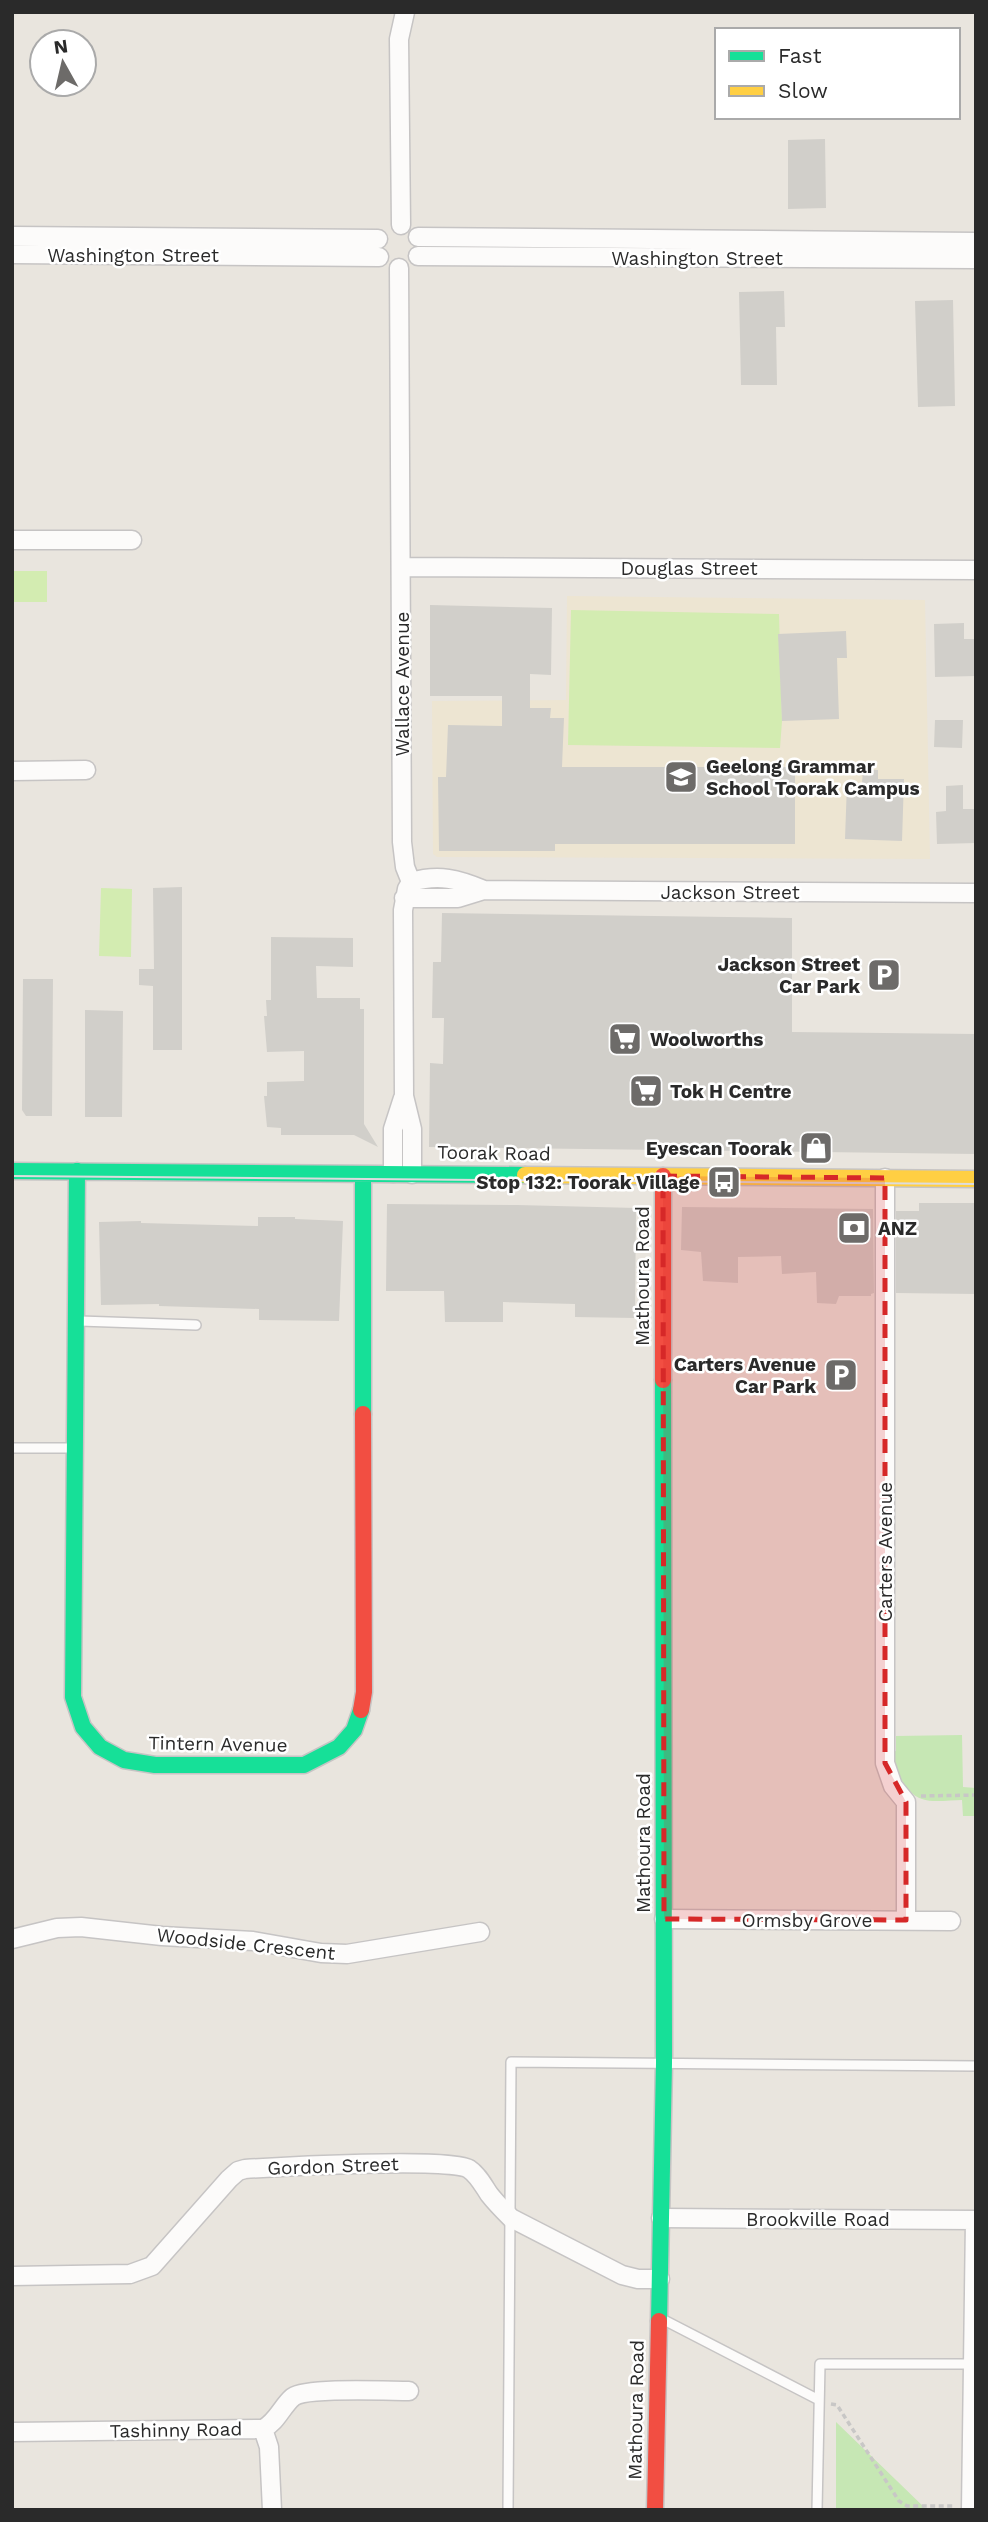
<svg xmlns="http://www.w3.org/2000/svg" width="988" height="2522" font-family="'Work Sans',sans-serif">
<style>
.education{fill:#ede5d2}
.green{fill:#c6e7b4}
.pitch{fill:#d3ecb1}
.building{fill:#d1cfca}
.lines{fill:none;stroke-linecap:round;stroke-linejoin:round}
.lane-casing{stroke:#c6c4c4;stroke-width:12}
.street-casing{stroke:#c6c4c4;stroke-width:21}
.fast-casing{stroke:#c6c4c4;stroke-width:19}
.slow-casing{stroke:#c6c4c4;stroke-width:19}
.jam-casing{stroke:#c6c4c4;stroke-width:19}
.path{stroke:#c8c7c6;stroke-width:3.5;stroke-dasharray:5 3.5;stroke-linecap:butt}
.lane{stroke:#fcfbfa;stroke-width:9}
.street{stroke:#fcfbfa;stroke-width:18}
.fast{stroke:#16e098;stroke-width:16}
.slow{stroke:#ffcf43;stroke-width:16}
.jam{stroke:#f24e42;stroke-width:16}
.tram{stroke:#dddcde;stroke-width:2}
.marked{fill:#d62828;fill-opacity:0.2;stroke:#d62828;stroke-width:5;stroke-dasharray:14 9;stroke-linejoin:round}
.labels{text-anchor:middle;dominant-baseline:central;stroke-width:5;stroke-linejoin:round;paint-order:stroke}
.street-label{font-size:19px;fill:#2a2a2a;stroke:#fff}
.poi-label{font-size:19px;font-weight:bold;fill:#2a2a2a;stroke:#fff;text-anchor:start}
</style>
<rect width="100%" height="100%" fill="#e9e5de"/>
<path class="education" d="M567 596 925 600 930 859 437 857 433 854 432 701 566 700Z"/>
<path class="green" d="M962 1735 963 1787 976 1788V1816H963L962 1800C950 1800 933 1803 922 1799 905 1794 893 1767 892 1752L896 1751V1736Z
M836 2422 927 2510H836Z"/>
<path class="pitch" d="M12 571H47V602H12Z
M571 610 779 614 782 721 780 748 568 745Z
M101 888 132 889 131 957 99 956Z"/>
<path class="building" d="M825 139 826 208 788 209V140Z
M784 291 785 327H776L777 385H741L739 292Z
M953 300 955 406 918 407 915 301Z
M430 605 552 608 551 675 530 674V708H551L550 718H564L562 767H795V844H555V851H439L438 777H446L448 725 502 726V696H430Z
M964 623V639H976V676L935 677 934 624Z
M846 631 847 658H837L839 719 782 721 778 634Z
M935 720H963L962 748 934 747Z
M863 769 878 770V779H904L902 841 845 839 847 783 862 784Z
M963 785V809H976V843L937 844 936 812 946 811V786Z
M182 887V1050H153V986L139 985V969H154L153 888Z
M442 913 792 918V1032L976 1034V1154L429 1147 430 1063 443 1064 444 1018H432L433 962H441Z
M271 937 353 938V967L316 966 317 998H360V1009H364V1124L378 1147 354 1135H281V1128L267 1127 264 1096H267V1082L304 1081V1051L267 1052 264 1016H267L266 1000H271Z
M23 979H53L52 1116H26L22 1110Z
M85 1010 123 1011 122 1117H85Z
M919 1203H976V1294L896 1293V1211H919Z
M387 1204 517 1205 636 1208 635 1318 575 1317V1304L503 1302V1322H445L444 1291H386Z
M682 1207 873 1209 874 1293 871 1294V1296H839L836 1304 817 1303 816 1272 782 1274 781 1256 738 1257V1283L703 1281 701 1252 681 1250Z
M258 1217H295V1219L343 1221 339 1321 259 1320V1309L159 1306V1304L101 1305 99 1222 141 1221V1223L258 1226Z"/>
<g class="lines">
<defs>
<path id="lane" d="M80 1321 196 1325
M12 1448H73
M664 2320 819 2400
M508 2510 511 2062 976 2066
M817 2510 820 2364H974"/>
<path id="street" d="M401 225 399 39 405 12
M12 236 378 239
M418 237 976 242
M12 254 379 257
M418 256 976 259
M399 268 402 842 405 867 411 882 407 889 403 910 404 1096 412 1129V1174
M12 540H132
M402 567 976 570
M12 771 86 770
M411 882C439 874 458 879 484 890
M404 898H458L484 890 976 893
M393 1173V1129L403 1098
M885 1178V1763L893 1786 906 1802V1920
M664 1919 951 1921
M12 1939 57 1928 81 1927 162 1936 253 1941 321 1953 347 1954 480 1932
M661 2218 976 2220
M12 2276 130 2274 152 2266 229 2179 238 2171 245 2169C276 2167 453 2157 469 2169 478 2175 483 2185 489 2194 496 2203 503 2210 511 2218L622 2275 638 2279H660
M263 2429 269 2447 272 2510
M12 2432 263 2429C277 2422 282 2406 293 2397 307 2387 388 2391 409 2391
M971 2510 975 2220"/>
<path id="fast" d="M12 1171 525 1175
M77 1171 73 1697 83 1727 100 1747 124 1760 155 1765H304L339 1747 354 1730 361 1710
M363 1174V1414
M659 2321 664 2063 663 1380"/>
<path id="slow" d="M525 1175 976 1179"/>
<path id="jam" d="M663 1176V1380
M361 1710 364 1692 363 1414
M655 2510 659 2321"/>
</defs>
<use href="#lane" class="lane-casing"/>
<use href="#street" class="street-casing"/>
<use href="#fast" class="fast-casing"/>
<use href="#slow" class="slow-casing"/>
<use href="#jam" class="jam-casing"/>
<path class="path" d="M921 1796 976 1795
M831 2404 837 2405 899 2501 907 2506H955"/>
<use href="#lane" class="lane"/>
<use href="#street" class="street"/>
<use href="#fast" class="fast"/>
<use href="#slow" class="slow"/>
<use href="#jam" class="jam"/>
<path class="tram" d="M12 1176 976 1184"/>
</g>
<path class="marked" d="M663 1176 885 1178V1763L906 1802V1920L664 1919Z"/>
<defs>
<symbol id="school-square" viewBox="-11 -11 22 22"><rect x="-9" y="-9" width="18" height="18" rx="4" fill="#6d6b69" stroke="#fff"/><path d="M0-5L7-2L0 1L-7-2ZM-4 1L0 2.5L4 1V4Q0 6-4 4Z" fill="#fff"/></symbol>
<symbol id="parking-square" viewBox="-11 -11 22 22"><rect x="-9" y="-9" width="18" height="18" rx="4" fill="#6d6b69" stroke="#fff"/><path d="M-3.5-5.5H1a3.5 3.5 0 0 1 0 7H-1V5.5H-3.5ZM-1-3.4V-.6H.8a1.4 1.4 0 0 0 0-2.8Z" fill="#fff"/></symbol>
<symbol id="supermarket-square" viewBox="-11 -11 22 22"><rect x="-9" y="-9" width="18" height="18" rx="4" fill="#6d6b69" stroke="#fff"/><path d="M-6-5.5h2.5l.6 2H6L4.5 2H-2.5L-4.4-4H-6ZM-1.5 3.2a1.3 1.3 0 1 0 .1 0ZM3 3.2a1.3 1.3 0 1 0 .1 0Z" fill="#fff"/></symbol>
<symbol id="shop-square" viewBox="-11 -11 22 22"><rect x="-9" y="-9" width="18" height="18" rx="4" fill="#6d6b69" stroke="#fff"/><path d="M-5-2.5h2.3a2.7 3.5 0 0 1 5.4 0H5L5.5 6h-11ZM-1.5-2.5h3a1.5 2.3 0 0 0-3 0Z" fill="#fff"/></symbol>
<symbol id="bus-square" viewBox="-11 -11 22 22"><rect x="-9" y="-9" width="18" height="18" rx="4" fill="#6d6b69" stroke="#fff"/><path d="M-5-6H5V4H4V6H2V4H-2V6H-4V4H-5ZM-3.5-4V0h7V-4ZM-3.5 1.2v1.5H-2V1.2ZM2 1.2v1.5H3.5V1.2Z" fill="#fff"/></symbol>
<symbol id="bank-square" viewBox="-11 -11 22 22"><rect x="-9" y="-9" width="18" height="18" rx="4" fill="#6d6b69" stroke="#fff"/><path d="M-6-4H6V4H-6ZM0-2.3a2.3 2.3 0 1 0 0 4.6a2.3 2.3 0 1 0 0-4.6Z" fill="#fff"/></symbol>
</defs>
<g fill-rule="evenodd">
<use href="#school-square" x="662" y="758" width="38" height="38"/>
<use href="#parking-square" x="865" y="956" width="38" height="38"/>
<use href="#supermarket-square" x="606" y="1020" width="38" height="38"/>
<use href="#supermarket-square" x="627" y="1072" width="38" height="38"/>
<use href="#shop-square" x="797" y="1129" width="38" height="38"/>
<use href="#bus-square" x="705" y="1163" width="38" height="38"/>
<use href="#bank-square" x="835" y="1209" width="38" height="38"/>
<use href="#parking-square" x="822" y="1356" width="38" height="38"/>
</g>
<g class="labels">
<g class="street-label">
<text x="133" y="255">Washington Street</text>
<text x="697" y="258">Washington Street</text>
<text x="689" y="568">Douglas Street</text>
<text transform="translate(402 684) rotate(-90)">Wallace Avenue</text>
<text x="730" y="892">Jackson Street</text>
<text transform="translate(494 1153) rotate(1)">Toorak Road</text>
<text transform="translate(642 1276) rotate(-90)">Mathoura Road</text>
<text transform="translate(885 1552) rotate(-90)">Carters Avenue</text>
<text transform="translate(218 1744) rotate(1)">Tintern Avenue</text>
<text transform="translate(643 1843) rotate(-90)">Mathoura Road</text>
<text x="807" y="1920">Ormsby Grove</text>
<text transform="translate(246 1944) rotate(6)">Woodside Crescent</text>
<text transform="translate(333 2166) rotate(-2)">Gordon Street</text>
<text x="818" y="2219">Brookville Road</text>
<text transform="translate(636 2410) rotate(-89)">Mathoura Road</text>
<text transform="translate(176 2430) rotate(-1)">Tashinny Road</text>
</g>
<g class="poi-label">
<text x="706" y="766">Geelong Grammar<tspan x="706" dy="22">School Toorak Campus</tspan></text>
<text x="860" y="964" text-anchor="end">Jackson Street<tspan x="860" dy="22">Car Park</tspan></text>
<text x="650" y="1039">Woolworths</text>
<text x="670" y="1091">Tok H Centre</text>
<text x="792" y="1148" text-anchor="end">Eyescan Toorak</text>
<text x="700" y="1182" text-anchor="end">Stop 132: Toorak Village</text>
<text x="878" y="1228">ANZ</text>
<text x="816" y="1364" text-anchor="end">Carters Avenue<tspan x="816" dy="22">Car Park</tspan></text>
</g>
</g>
<rect width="988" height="2522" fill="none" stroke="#2a2a2a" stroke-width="28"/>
<rect x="715" y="28" width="245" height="91" fill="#ffffff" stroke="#aaaaaa" stroke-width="2"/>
<rect x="729" y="51" width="35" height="10" fill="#16e098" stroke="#aaaaaa" stroke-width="2"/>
<text x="778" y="63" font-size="21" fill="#2a2a2a">Fast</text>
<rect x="729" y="86" width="35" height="10" fill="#ffcf43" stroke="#aaaaaa" stroke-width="2"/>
<text x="778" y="98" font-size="21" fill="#2a2a2a">Slow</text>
<g transform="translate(63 63) rotate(352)"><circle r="33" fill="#ffffff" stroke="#aaaaaa" stroke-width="2"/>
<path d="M0-5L12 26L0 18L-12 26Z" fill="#6d6b69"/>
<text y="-10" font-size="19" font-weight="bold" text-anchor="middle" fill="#2a2a2a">N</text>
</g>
</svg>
